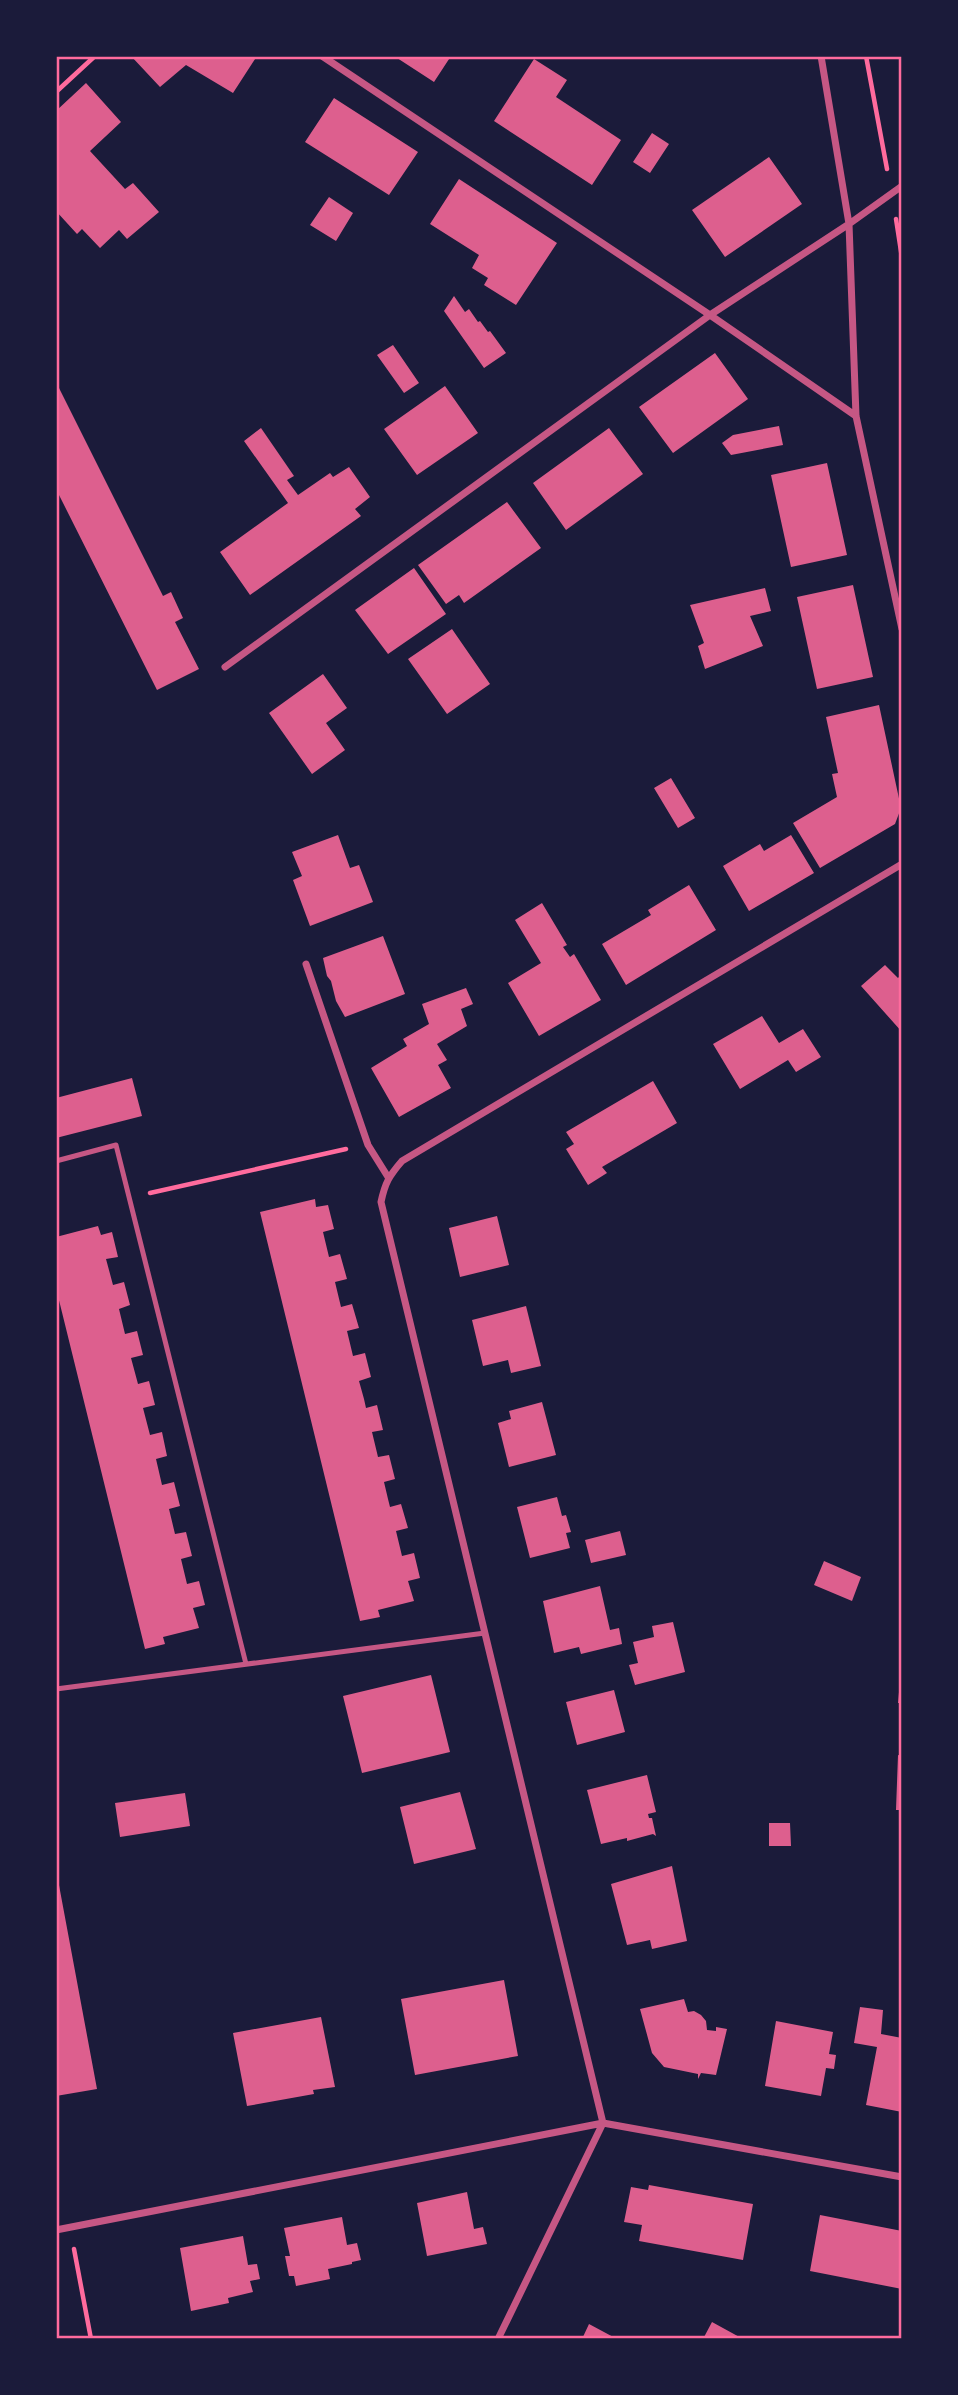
<svg xmlns="http://www.w3.org/2000/svg" width="958" height="2395" font-family="'PT Sans Narrow',sans-serif">
<style>
.building{fill:#dd5f8e}
.lines{fill:none;stroke-linecap:round;stroke-linejoin:round}
.path{stroke:#ff6b9d;stroke-width:4.5}
.service{stroke:#c65784;stroke-width:5}
.minor{stroke:#c65784;stroke-width:7}
.neatline{fill:none;stroke:#ff6b9d;stroke-width:2.5}
</style>
<rect width="100%" height="100%" fill="#1b1b3a"/>
<path class="building" d="M131 56H257L233 93 186 65 160 87Z
M394 56H451L434 82Z
M534 59 567 80 556 97 621 140 592 185 494 121Z
M86 83 121 122 90 151 125 189 133 183 159 212 127 239 119 230 100 248 82 229 77 234 56 211V111Z
M334 98 418 152 389 195 305 142Z
M652 133 669 144 650 173 633 162Z
M769 157 802 204 725 257 692 210Z
M459 179 557 243 516 305 484 285 488 278 472 268 479 255 430 224Z
M329 197 353 213 336 241 310 225Z
M454 296 465 312 469 309 478 322 480 321 488 332 490 331 506 353 484 368 444 311Z
M393 345 419 383 404 393 377 355Z
M715 353 748 399 673 453 639 407Z
M56 382 163 596 171 592 183 618 175 622 199 669 157 690 56 489Z
M445 386 478 433 417 475 384 429Z
M779 426 783 445 731 455 722 443 733 435Z
M261 428 294 476 287 480 298 495 330 473 333 477 349 467 370 497 355 509 361 516 250 595 220 552 288 503 244 441Z
M609 428 643 474 566 530 533 483Z
M827 463 847 555 791 567 771 475Z
M507 502 541 548 464 603 459 595 446 604 418 565Z
M414 568 446 614 388 654 355 610Z
M853 585 873 677 817 689 797 597Z
M765 588 771 611 750 616 763 646 705 669 698 646 704 643 690 605Z
M452 629 490 684 447 714 408 659Z
M323 674 347 708 326 723 345 750 312 774 269 713Z
M879 705 901 808 895 824 820 868 793 823 837 797 832 774 838 773 826 717Z
M671 778 695 818 678 828 654 788Z
M338 835 350 868 359 865 373 902 310 926 293 880 302 876 292 852Z
M791 835 814 873 749 911 723 866 760 844 764 851Z
M689 885 716 930 626 985 602 944 651 915 648 910Z
M542 903 567 945 563 947 570 957 574 954 601 1000 539 1036 508 983 541 963 515 920Z
M383 936 405 994 345 1017 336 1001 331 981 327 976 323 958Z
M885 965 898 978 902 974V1032L861 986Z
M466 988 473 1004 461 1009 467 1026 437 1044 447 1060 438 1065 451 1088 399 1117 371 1068 407 1046 403 1039 429 1024 422 1004Z
M762 1016 779 1043 803 1029 821 1057 796 1072 788 1060 740 1089 713 1044Z
M132 1078 142 1116 56 1138V1098Z
M653 1081 677 1123 602 1167 607 1173 588 1185 566 1149 574 1144 566 1132Z
M315 1199 316 1207 328 1205 334 1229 323 1232 329 1257 340 1254 347 1279 335 1282 341 1307 352 1304 359 1328 347 1331 353 1356 365 1353 371 1377 359 1381 364 1399 366 1408 377 1405 383 1430 372 1432 378 1457 389 1455 395 1479 384 1482 388 1499 390 1507 401 1504 408 1528 396 1531 402 1556 414 1553 420 1578 408 1581 414 1601 378 1610 380 1617 360 1621 260 1212Z
M497 1216 509 1265 460 1277 449 1228Z
M98 1226 101 1235 112 1232 118 1257 106 1259 113 1285 124 1282 130 1305 119 1309 125 1334 137 1331 143 1355 131 1358 138 1384 149 1381 155 1405 143 1408 150 1435 162 1432 167 1456 156 1459 162 1485 174 1482 180 1506 169 1509 175 1534 186 1532 192 1556 181 1559 187 1584 199 1581 205 1605 193 1608 199 1628 163 1637 165 1644 145 1649 56 1288V1237Z
M526 1306 541 1366 511 1373 508 1360 483 1366 472 1320Z
M542 1402 556 1455 509 1467 498 1423 511 1419 509 1411Z
M557 1497 562 1516 566 1515 571 1532 566 1533 570 1548 530 1558 517 1507Z
M620 1531 626 1555 591 1563 585 1540Z
M824 1561 861 1577 852 1601 814 1585Z
M600 1586 610 1630 619 1628 622 1644 581 1654 579 1647 554 1653 543 1601Z
M673 1622 685 1672 635 1685 629 1665 638 1663 633 1642 654 1637 652 1626Z
M431 1675 450 1752 362 1773 343 1696Z
M900 1681H902V1703H898Z
M614 1690 625 1732 577 1745 566 1702Z
M898 1755 902 1756V1810H896Z
M647 1775 656 1812 648 1814 649 1818H652L656 1836 653 1834 627 1841V1838L601 1844 587 1790Z
M460 1792 476 1849 414 1864 400 1807Z
M185 1793 190 1826 120 1837 115 1803Z
M769 1823H790L791 1846H769Z
M672 1866 687 1941 652 1949 650 1940 627 1945 611 1884Z
M56 1869 97 2089 56 2096Z
M504 1980 518 2056 415 2075 401 1999Z
M684 1999 688 2012 694 2011 701 2015 706 2021 707 2030 716 2031V2027L727 2029 716 2075 701 2073 698 2079V2074L664 2067 652 2053 640 2009Z
M860 2007 883 2010 881 2034 902 2038V2112L866 2105 877 2047 854 2043Z
M321 2017 335 2087 313 2090 314 2094 247 2106 233 2033Z
M776 2021 833 2032 829 2054 836 2055 834 2069 826 2068 821 2096 765 2086Z
M649 2185 753 2204 743 2260 639 2241 642 2225 624 2222 631 2187 648 2190Z
M467 2192 474 2229 483 2227 487 2244 427 2256 417 2203Z
M820 2215 902 2231V2289L810 2271Z
M342 2217 347 2245 357 2243 361 2260 352 2262V2264L328 2269 330 2279 296 2286 294 2276H289L285 2256H290L284 2228Z
M243 2236 248 2265 257 2264 260 2279 250 2281 253 2292 228 2298 229 2303 191 2311 180 2248Z
M712 2322 743 2339H703Z
M589 2324 617 2339H582Z"/>
<g class="lines">
<path class="path" d="M866 56 887 169
M56 92 95 56
M896 219 902 258
M150 1193 346 1149
M74 2249 91 2339"/>
<path class="service" d="M56 1161 116 1145 246 1664
M56 1689 485 1633"/>
<path class="minor" d="M322 56 710 315 856 416
M821 56 849 224 856 416 902 629
M225 667 710 315 849 224 902 186
M306 964 368 1145 388 1177
M56 2230 603 2123 902 2177
M498 2339 603 2123 381 1202C385 1183 389 1176 402 1161L902 864"/>
</g>
<rect width="958" height="2395" fill="none" stroke="#1b1b3a" stroke-width="116"/>
<rect x="58" y="58" width="842" height="2279" class="neatline"/>
</svg>
